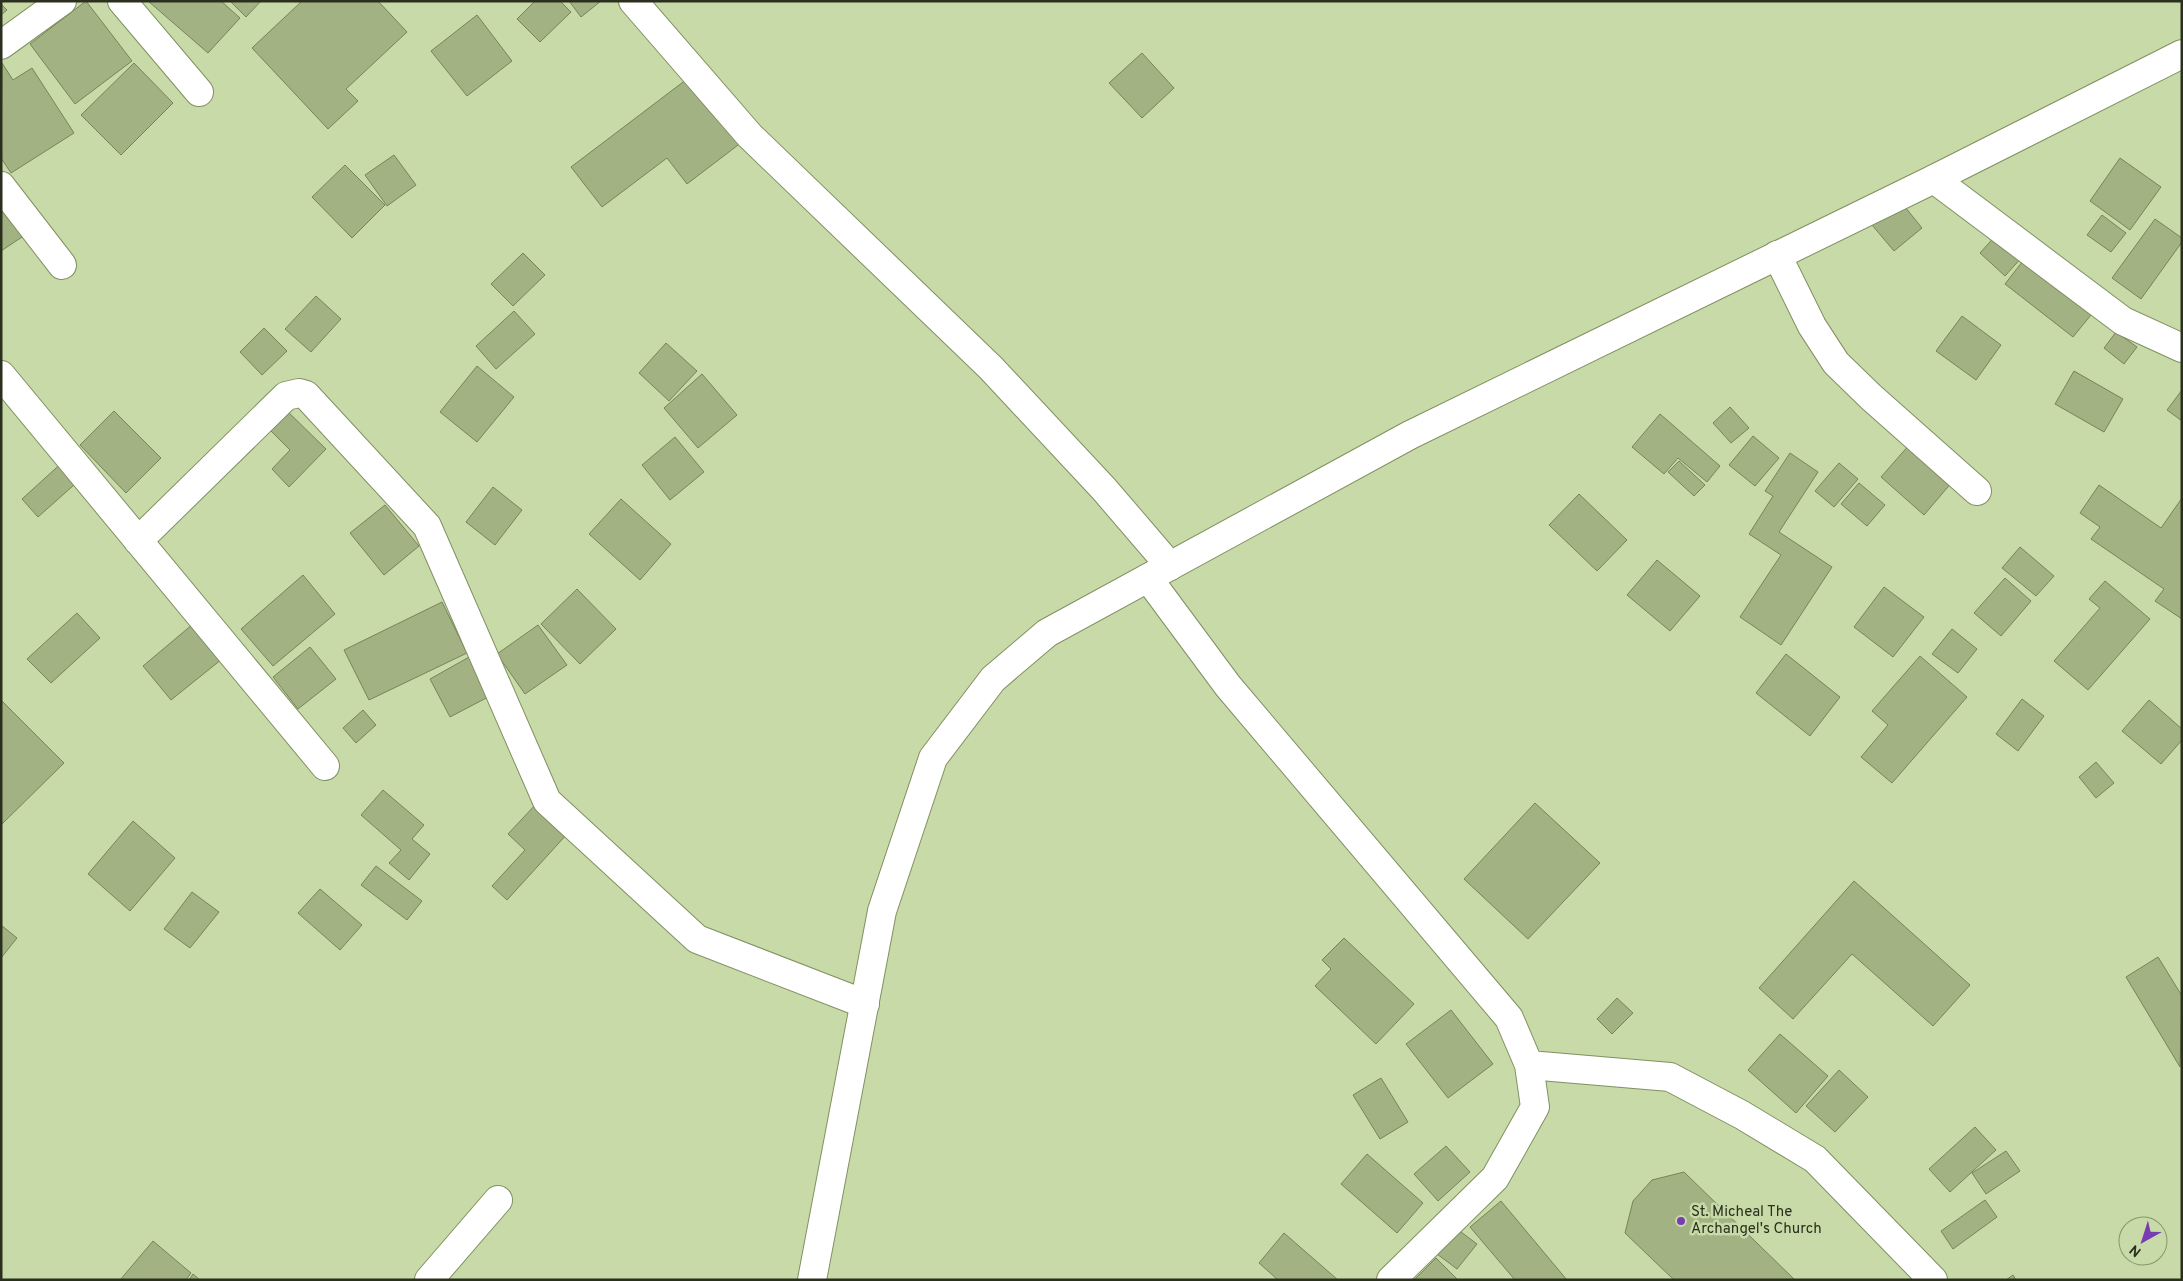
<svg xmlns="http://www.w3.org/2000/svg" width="2183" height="1281" font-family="Overpass,sans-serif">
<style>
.building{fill:#a2b282;stroke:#768556}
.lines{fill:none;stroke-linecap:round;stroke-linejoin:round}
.minor-casing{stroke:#819061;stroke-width:30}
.tertiary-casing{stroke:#819061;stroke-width:30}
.minor{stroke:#fff;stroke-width:28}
.tertiary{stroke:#fff;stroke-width:28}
.poi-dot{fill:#783db3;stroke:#c8daa8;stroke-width:2}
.labels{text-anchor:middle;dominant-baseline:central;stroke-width:5;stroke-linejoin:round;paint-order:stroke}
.poi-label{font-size:15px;fill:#2a301d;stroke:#c8daa8;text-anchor:start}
</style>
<rect width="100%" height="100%" fill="#c8daa8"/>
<path class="building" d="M86 1 132 61 75 104 30 44Z
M148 1H221L240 18 208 53Z
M230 1H261L246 17Z
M302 1H378L407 32 346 89 358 101 328 129 252 48Z
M535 1H560L571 12 540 42 517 19Z
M569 1H601L581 17Z
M1 4 7 10 1 15Z
M477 15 512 61 467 96 431 51Z
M1142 53 1174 88 1142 118 1109 83Z
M2 63 13 80 32 68 74 133 11 173 1 158Z
M134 63 173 103 121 155 81 115Z
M691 76 742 142 687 184 667 158 602 207 571 167Z
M394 155 416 185 387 206 365 175Z
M2120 158 2161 187 2130 230 2090 201Z
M345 165 385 205 352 238 312 197Z
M1 199 25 235 1 251Z
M1901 202 1922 228 1894 251 1872 225Z
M2102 215 2126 233 2111 252 2087 235Z
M2155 219 2182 238V242L2141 299 2112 278Z
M1997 234 2023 256 2005 276 1980 253Z
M523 253 545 275 513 306 491 284Z
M2026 257 2095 310 2073 337 2005 284Z
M316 296 341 319 311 352 285 329Z
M514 311 535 334 496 369 476 346Z
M1962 316 2001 345 1976 380 1936 351Z
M264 328 287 351 262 375 240 352Z
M2116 332 2137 347 2124 364 2104 348Z
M666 343 697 371 669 401 639 373Z
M477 366 514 397 477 442 440 412Z
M2074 371 2123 399 2104 432 2055 404Z
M702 374 737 415 698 448 664 408Z
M2182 390V421L2167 410Z
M283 407 326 449 289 487 272 469 290 450 265 425Z
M1730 407 1749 428 1731 443 1713 423Z
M114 411 161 458 126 493 80 445Z
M1660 414 1720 466 1707 482 1678 458 1664 474 1632 447Z
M1753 436 1779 458 1755 486 1729 465Z
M675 437 704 472 670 500 642 465Z
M1910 444 1953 481 1924 515 1881 477Z
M1790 453 1818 472 1779 532 1832 567 1781 645 1740 617 1781 555 1749 534 1773 496 1765 491Z
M66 459 83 477 38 517 22 499Z
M1679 461 1705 485 1694 496 1668 472Z
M1839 463 1858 479 1834 507 1815 491Z
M1859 483 1885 505 1867 526 1841 504Z
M2099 485 2161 528 2182 498V619L2155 601 2164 589 2091 539 2100 527 2080 513Z
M493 487 522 510 495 545 466 522Z
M1579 494 1627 540 1597 571 1549 525Z
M621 499 671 544 640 580 589 534Z
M385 505 419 546 384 575 350 533Z
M2020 547 2054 576 2036 596 2002 568Z
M1657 560 1700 596 1670 631 1627 595Z
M303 575 335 614 273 666 241 629Z
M2005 578 2031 601 2001 636 1974 613Z
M2105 581 2150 619 2088 690 2054 661 2100 608 2089 599Z
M1884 587 1924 617 1893 657 1854 627Z
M577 589 616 629 580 664 541 624Z
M442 602 467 653 369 700 344 650Z
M77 613 100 638 51 683 27 659Z
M193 624 222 659 171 700 143 666Z
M538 625 567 665 525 694 497 654Z
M1952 629 1977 649 1958 673 1932 654Z
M310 647 336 679 298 709 273 677Z
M1786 654 1840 697 1810 736 1756 693Z
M471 656 492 695 450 717 430 679Z
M1920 656 1967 697 1892 783 1861 757 1888 725 1872 711Z
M2022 699 2044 716 2018 751 1996 734Z
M1 700 64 763 1 825Z
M2149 700 2182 729V740L2161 764 2122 731Z
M363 710 376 725 356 743 343 728Z
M2096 762 2114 783 2096 798 2079 777Z
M383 790 424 825 412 839 430 854 409 880 389 863 401 850 361 815Z
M1535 803 1600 863 1528 939 1464 879Z
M536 804 568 833 507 900 492 886 525 850 508 834Z
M133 821 175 858 130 911 88 874Z
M376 866 422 901 407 920 361 885Z
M1854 881 1970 985 1933 1026 1852 954 1793 1019 1759 988Z
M320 889 362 925 340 950 298 913Z
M192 892 219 912 190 948 164 929Z
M1 925 17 938 1 958Z
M1344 938 1414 1004 1376 1044 1315 986 1331 969 1322 960Z
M2158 957 2182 996 2180 1067 2126 977Z
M1617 998 1633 1013 1612 1034 1597 1019Z
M1451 1010 1493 1064 1448 1098 1406 1044Z
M1780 1034 1828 1076 1796 1113 1748 1070Z
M1839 1070 1868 1097 1835 1132 1806 1106Z
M1381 1078 1408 1122 1380 1139 1353 1095Z
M1975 1127 1996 1150 1950 1192 1929 1169Z
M1446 1146 1470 1172 1438 1201 1414 1174Z
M2006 1151 2020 1171 1986 1194 1972 1173Z
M1367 1154 1423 1203 1397 1233 1341 1184Z
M1684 1172 1795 1280H1674L1625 1233 1633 1201 1652 1180Z
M1985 1200 1997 1217 1953 1249 1941 1231Z
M1501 1201 1567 1280H1515L1470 1227Z
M1457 1229 1477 1244 1457 1269 1437 1254Z
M1284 1233 1338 1280H1278L1259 1263Z
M153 1241 191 1273 186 1280H120Z
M1436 1258 1458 1280H1414Z
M193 1274 200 1280H189Z
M2013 1275 2016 1280H2006Z"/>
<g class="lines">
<defs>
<path id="minor" d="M122 1 199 92
M633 1 750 136 991 368 1104 489 1170 566
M1 45 62 1
M1934 179 2123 321 2182 348
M1 186 62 265
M1777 255 1812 326 1836 363 1871 397 1977 491
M1 375 325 766
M138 541 286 396 299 393 306 395 427 526 547 801 697 939 865 1004
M1148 578 1228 686 1509 1018 1529 1065 1535 1107 1495 1178 1391 1280
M1529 1065 1670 1077 1742 1115 1815 1159 1933 1280
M429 1280 498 1200"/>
<path id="tertiary" d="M812 1280 882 911 933 758 993 679 1047 633 1410 435 1934 179 2182 54"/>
</defs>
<use href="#minor" class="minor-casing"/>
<use href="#tertiary" class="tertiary-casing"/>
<use href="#minor" class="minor"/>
<use href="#tertiary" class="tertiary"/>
</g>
<circle class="poi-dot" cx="1681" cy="1221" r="5"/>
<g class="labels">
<g class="poi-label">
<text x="1691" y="1212">St. Micheal The<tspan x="1691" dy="17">Archangel's Church</tspan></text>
</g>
</g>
<rect width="2183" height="1281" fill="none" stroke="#2a301d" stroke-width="5"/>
<g transform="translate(2143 1241) rotate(219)"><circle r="24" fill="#c8daa8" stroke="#899670"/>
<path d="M0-4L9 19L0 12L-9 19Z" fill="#783db3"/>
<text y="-8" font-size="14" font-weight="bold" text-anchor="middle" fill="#2a301d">N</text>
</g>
</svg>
